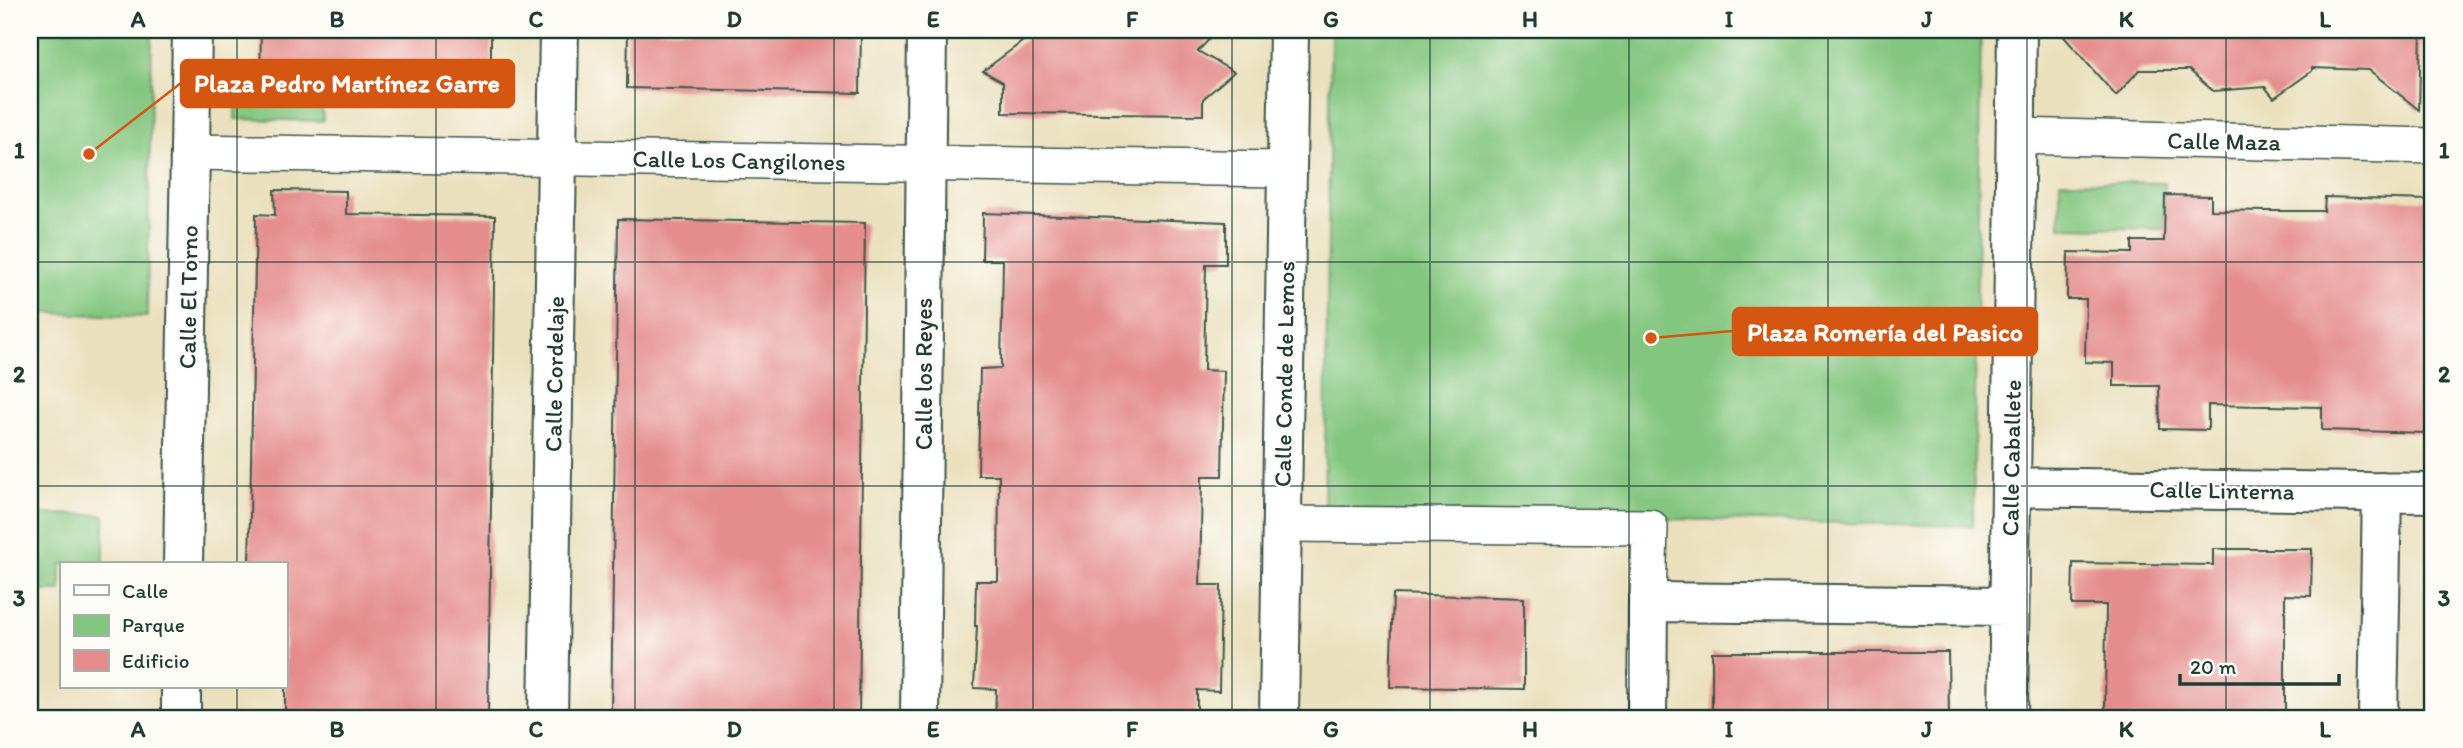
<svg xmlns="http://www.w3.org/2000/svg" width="2463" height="748" font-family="Itim,sans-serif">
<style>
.green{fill:#83c67f;stroke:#51825a;stroke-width:2}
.building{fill:#e48d8c}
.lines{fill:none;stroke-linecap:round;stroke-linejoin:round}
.pedestrian-casing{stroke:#3d5549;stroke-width:38}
.minor-casing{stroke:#3d5549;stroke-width:42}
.pedestrian{stroke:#fff;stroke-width:35}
.minor{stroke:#fff;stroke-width:38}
.grid{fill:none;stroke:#1f3d34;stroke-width:2;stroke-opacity:0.55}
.labels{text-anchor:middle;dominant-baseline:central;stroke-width:5;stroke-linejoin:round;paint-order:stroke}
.street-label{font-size:24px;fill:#1f3d34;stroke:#fdfcf7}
.leader{fill:none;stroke:#d45610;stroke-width:2.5}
.callout-dot{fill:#d45610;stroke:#fdfcf7;stroke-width:2.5}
.callout{fill:#d45610;stroke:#d45610;stroke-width:2.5}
.callout-label{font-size:26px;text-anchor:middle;font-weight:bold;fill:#fff}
.neatline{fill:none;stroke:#1f3d34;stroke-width:2.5}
.grid-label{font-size:23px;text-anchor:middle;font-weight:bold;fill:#1f3d34}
</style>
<rect width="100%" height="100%" fill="#fdfcf7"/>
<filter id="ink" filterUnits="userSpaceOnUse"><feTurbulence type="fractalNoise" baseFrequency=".0143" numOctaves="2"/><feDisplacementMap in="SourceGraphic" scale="14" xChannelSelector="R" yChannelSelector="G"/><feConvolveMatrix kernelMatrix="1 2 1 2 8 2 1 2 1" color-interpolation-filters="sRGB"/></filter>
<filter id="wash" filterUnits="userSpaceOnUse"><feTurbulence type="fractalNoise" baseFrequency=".00686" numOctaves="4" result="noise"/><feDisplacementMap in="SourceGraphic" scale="28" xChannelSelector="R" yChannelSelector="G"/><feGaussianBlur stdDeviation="1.57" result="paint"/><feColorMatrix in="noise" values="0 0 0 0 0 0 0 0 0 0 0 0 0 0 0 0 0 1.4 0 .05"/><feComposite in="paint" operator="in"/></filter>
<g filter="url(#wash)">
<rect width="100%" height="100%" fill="#eae0bd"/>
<path class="green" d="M30 30H152L147 317 30 312Z
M1331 30H1981L1973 526 1324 511Z
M321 87 323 121 235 119V90Z
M2060 181 2165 183 2164 229 2060 227Z
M37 514 104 515V564H61V591H35Z"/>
<g id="blocks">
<path class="building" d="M261 30H491V80L260 79Z
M628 30H861L860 93 627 88Z
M1038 30H1218L1198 51 1234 72 1203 99V115L1003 113V82L983 71Z
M2058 30H2421L2419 110 2369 70 2312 68V71L2274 98 2265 87 2213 91 2189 70H2139L2116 96Z
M274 190 346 191V214L495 216 488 718H285V564H249L256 214 275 215Z
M2165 195 2211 196V210L2267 211H2324L2325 197 2429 200 2428 249H2433V383H2427V433L2322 430V407L2266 406 2208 405V430L2160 429 2159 386H2114V363L2085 362 2086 299H2067L2068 252 2132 253V241H2164Z
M983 213 1226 222V264H1206L1204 370 1224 371 1222 476H1202L1201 532 1200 585H1221L1219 691 1197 690V718H995L996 689 974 688 977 626H975L976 581H998L999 475H978L980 369 1001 368 1003 260H982Z
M618 219 865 223 859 718H611Z
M2213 549H2312L2311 596 2285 595V718H2105L2106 605H2072L2073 563 2213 565Z
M1393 594 1524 598V689L1390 687Z
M1712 652H1948L1949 718H1712Z"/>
</g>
</g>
<g filter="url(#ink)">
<use href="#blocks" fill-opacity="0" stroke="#3d5549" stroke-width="2"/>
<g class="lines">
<defs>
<path id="pedestrian" d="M2016 136 2433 146
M190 152 1287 169
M1282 524 1650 527 1648 602"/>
<path id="minor" d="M2011 487 2433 493
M183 564 192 30
M181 718V687
M548 718 559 30
M920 718 927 30
M1279 718 1289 30
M1647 718 1648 602 2009 606
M2008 718 2017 30
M2378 718 2382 492"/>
</defs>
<use href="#pedestrian" class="pedestrian-casing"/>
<use href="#minor" class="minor-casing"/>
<use href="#pedestrian" class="pedestrian"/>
<use href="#minor" class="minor"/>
</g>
</g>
<path class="grid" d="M237 30V564M436 30V718M635 30V718M834 30V718M1033 30V718M1232 30V718M1430 30V718M1629 30V718M1828 30V718M2027 30V718M2226 30V718M30 262H2433M30 486H2433M237 687V718"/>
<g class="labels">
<g class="street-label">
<text transform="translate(2224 141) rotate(1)">Calle Maza</text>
<text transform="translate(739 160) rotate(1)">Calle Los Cangilones</text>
<text transform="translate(188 297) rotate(-89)">Calle El Torno</text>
<text transform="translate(554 374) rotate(-89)">Calle Cordelaje</text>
<text transform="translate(923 374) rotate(-90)">Calle los Reyes</text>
<text transform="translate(1284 374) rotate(-89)">Calle Conde de Lemos</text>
<text transform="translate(2011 458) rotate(-89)">Calle Caballete</text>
<text transform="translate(2222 490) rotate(1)">Calle Linterna</text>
</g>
</g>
<path class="leader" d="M89 154L181 83M1651 338L1733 331"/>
<g class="callout-dot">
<circle cx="89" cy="154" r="7"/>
<circle cx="1651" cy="338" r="7"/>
</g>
<g class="callout">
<rect x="181" y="60" width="333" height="47" rx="7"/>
<rect x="1733" y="308" width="304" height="47" rx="7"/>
</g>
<g class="callout-label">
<text x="347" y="92">Plaza Pedro Martínez Garre</text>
<text x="1885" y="341">Plaza Romería del Pasico</text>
</g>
<rect width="2463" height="748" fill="none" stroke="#fdfcf7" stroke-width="77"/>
<rect x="60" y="562" width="228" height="126" fill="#fdfcf7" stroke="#a4b0a9" stroke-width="2"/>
<rect x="74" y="585" width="35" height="10" fill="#ffffff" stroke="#a4b0a9" stroke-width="2"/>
<text x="122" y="598" font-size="21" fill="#1f3d34">Calle</text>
<rect x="74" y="615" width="35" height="21" fill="#83c67f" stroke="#a4b0a9" stroke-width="2"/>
<text x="122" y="632" font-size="21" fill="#1f3d34">Parque</text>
<rect x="74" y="650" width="35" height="21" fill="#e48d8c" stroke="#a4b0a9" stroke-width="2"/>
<text x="122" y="668" font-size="21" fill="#1f3d34">Edificio</text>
<path d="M2180 674v10h159v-10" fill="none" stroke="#1f3d34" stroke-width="3.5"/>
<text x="2190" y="674" font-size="21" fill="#1f3d34" stroke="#fdfcf7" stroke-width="5" paint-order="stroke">20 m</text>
<rect x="38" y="38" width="2386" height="672" class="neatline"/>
<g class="grid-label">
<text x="138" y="27">A</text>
<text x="337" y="27">B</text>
<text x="536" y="27">C</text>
<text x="734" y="27">D</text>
<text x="933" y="27">E</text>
<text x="1132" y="27">F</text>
<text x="1331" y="27">G</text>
<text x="1530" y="27">H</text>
<text x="1729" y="27">I</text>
<text x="1927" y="27">J</text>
<text x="2126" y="27">K</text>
<text x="2325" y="27">L</text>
<text x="19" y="158">1</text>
<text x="2444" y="158">1</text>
<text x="19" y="382">2</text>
<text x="2444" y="382">2</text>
<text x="19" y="606">3</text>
<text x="2444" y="606">3</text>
<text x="138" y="737">A</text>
<text x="337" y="737">B</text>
<text x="536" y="737">C</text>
<text x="734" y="737">D</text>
<text x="933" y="737">E</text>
<text x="1132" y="737">F</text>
<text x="1331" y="737">G</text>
<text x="1530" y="737">H</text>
<text x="1729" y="737">I</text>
<text x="1927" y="737">J</text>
<text x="2126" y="737">K</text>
<text x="2325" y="737">L</text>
</g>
</svg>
